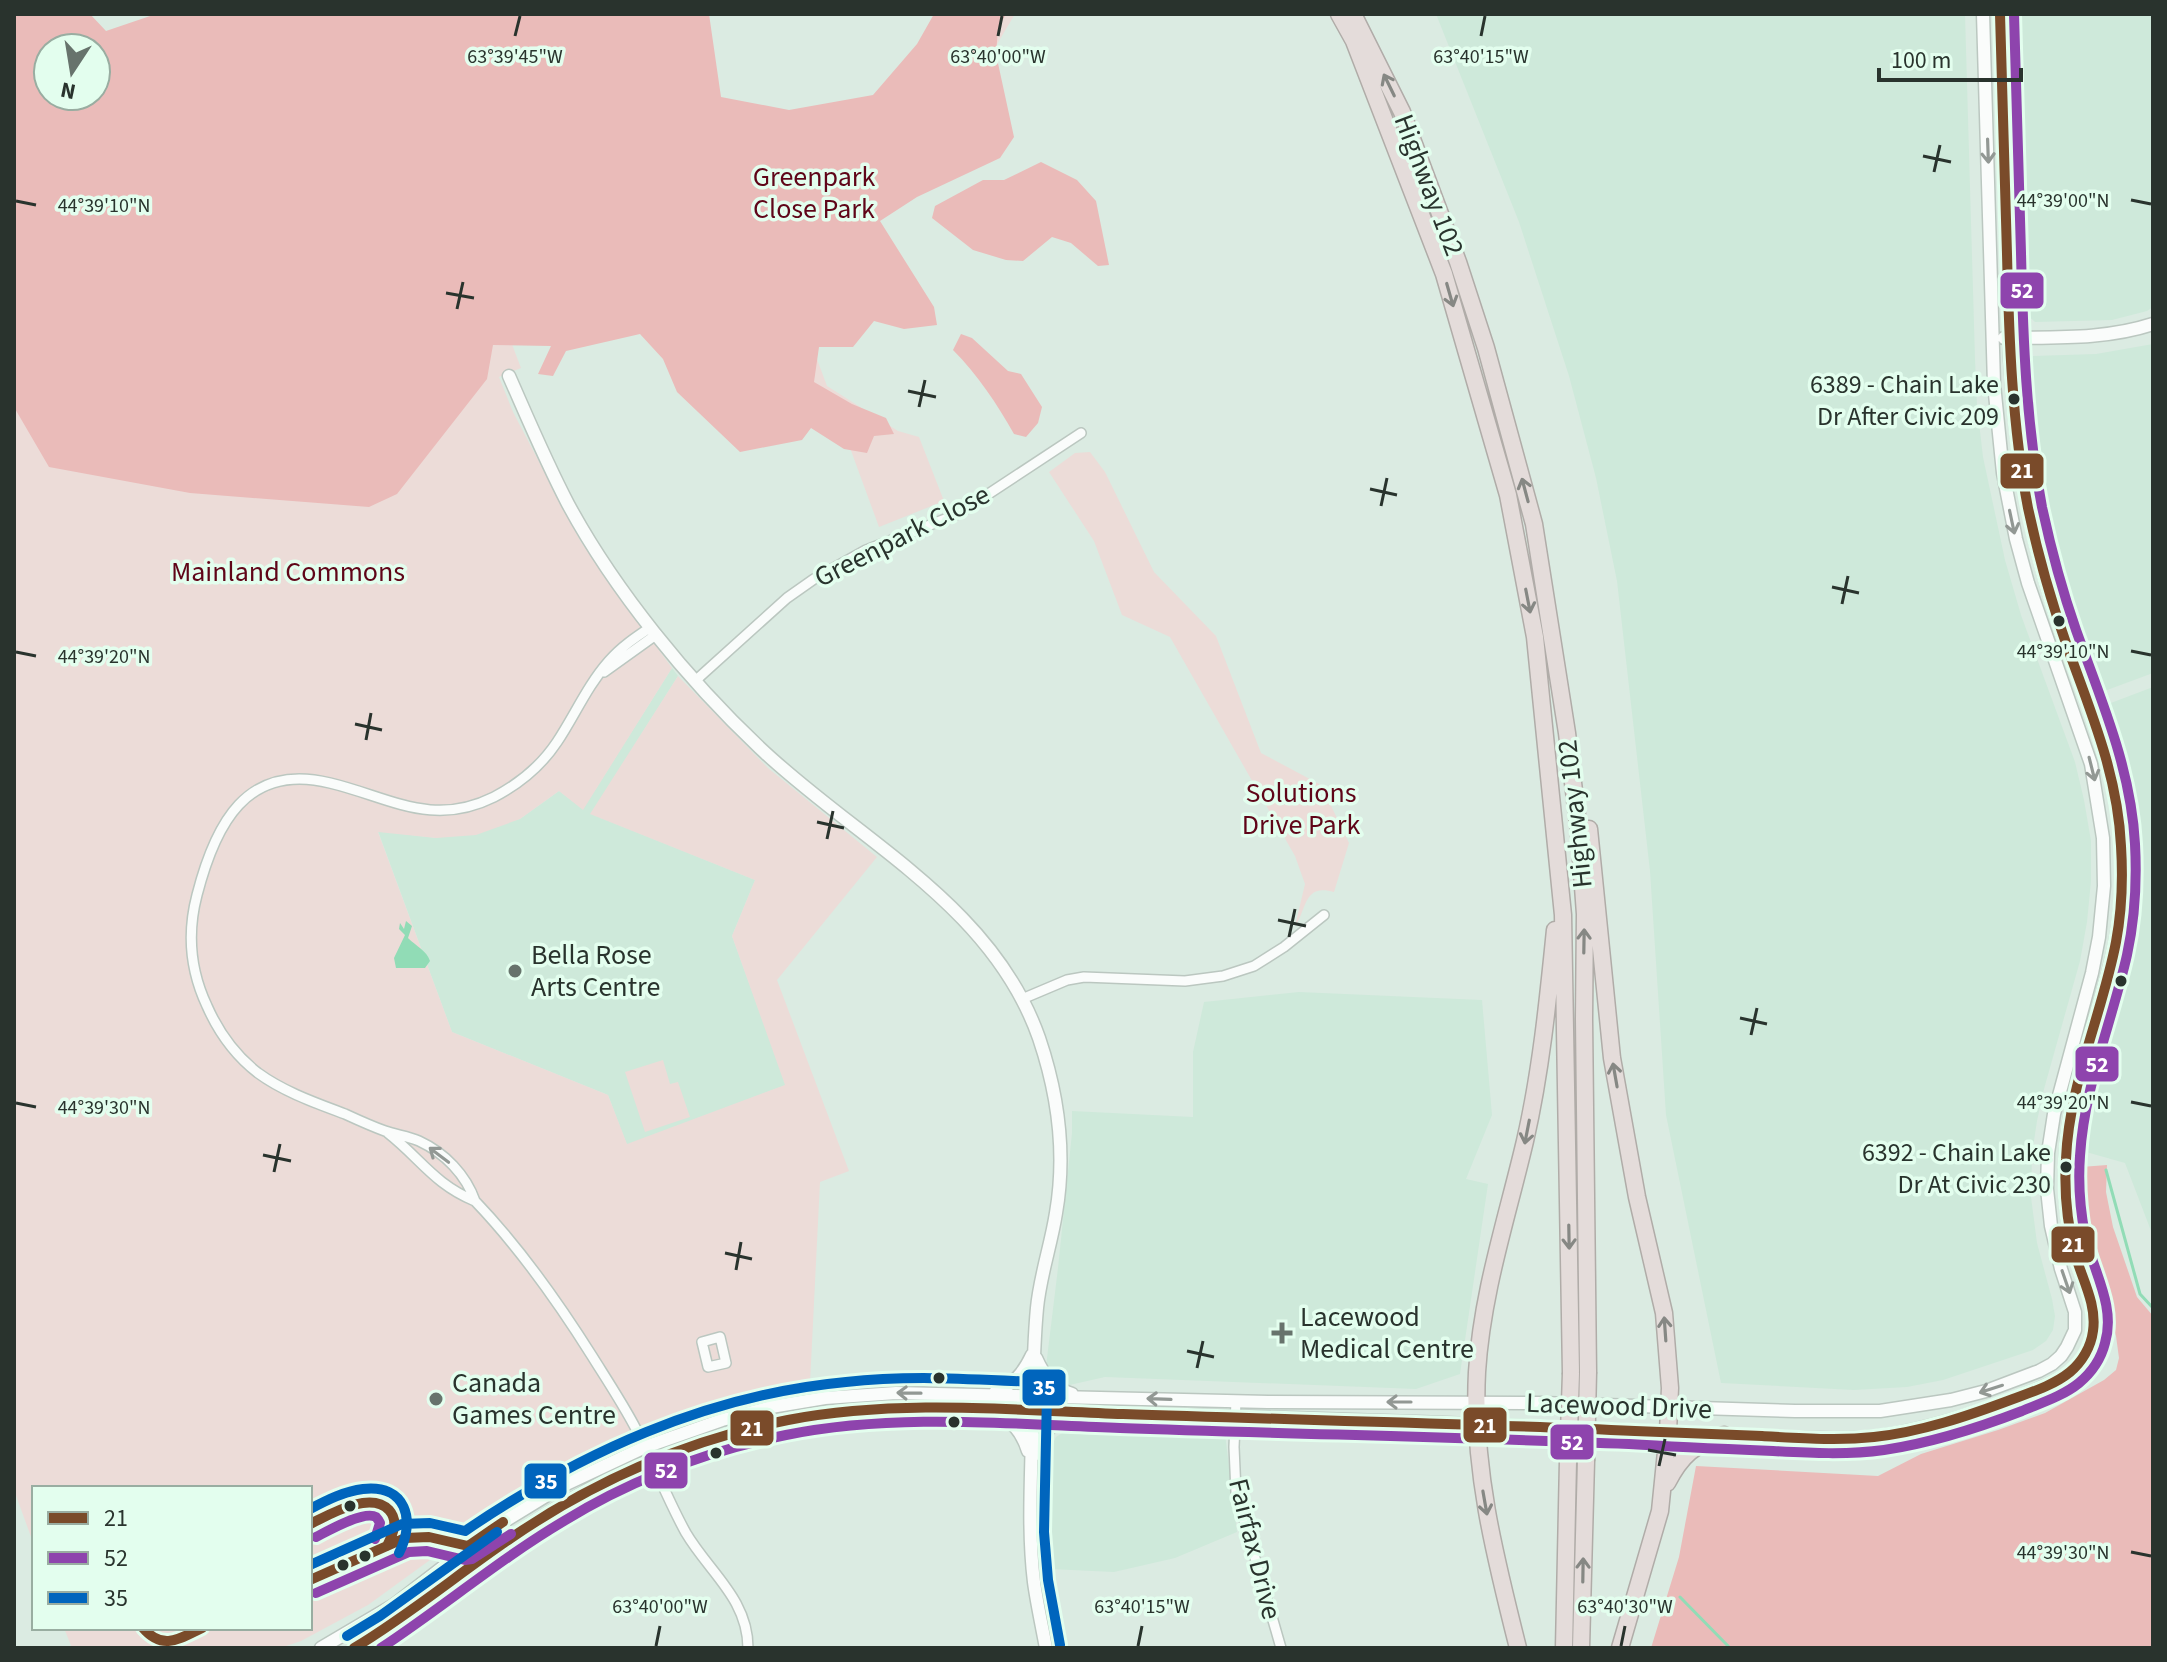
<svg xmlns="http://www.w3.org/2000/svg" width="2167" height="1662" font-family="'Source Sans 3',sans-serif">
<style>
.built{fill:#cee9da}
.green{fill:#ecdcd8}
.forest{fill:#eabbb9;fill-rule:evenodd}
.water{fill:#91dcb6}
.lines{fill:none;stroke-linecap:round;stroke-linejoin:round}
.stream{stroke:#91dcb6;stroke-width:3}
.street-casing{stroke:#bbc7c0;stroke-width:12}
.secondary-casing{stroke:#bbc7c0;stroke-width:15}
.highway-casing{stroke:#b0aca8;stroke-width:19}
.street{stroke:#fafcfb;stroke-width:9}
.secondary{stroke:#fafcfb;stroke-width:12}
.highway{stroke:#e4dcda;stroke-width:16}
.highway-bridge-casing{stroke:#b0aca8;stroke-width:19;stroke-linecap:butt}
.highway-bridge{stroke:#e4dcda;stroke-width:16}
.bus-1-casing{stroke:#e3feee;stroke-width:16}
.bus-2-casing{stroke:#e3feee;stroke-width:16}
.bus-3-casing{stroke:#e3feee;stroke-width:16}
.bus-1{stroke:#7a4b2a;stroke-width:10}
.bus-2{stroke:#8e44ad;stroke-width:10}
.bus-3{stroke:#0065bd;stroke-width:10}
.oneway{stroke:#868884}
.oneway2{stroke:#929894}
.ticks{fill:none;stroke:#29332d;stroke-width:3}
.bus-dot{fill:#29332d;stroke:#e3feee;stroke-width:3}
.poi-dot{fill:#67736c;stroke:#e3feee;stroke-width:3}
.labels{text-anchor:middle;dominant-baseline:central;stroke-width:7;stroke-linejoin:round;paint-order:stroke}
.bus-label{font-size:26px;fill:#29332d;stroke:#e3feee;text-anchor:end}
.park-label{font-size:28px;fill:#5f0518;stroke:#e3feee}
.street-label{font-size:28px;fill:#29332d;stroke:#e3feee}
.poi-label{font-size:28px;fill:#29332d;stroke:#e3feee;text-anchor:start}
.ticks-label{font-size:20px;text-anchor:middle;fill:#29332d;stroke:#e3feee;stroke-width:7;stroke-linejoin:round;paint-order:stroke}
.line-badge{stroke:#e3feee;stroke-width:3}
.badge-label{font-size:22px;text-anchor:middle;font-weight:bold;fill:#fff}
</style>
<rect width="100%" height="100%" fill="#dbebe2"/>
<path class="built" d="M1436 14H1965L1975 359 1977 405 1983 457 2005 560 2021 615 2075 762 2084 800 2091 841V881L2087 922 2080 961 2044 1089 2037 1121 2032 1154 2031 1197 2037 1243 2052 1299 2055 1316 2053 1330 2046 1341 2033 1350 1943 1380 1907 1387 1854 1390 1721 1383 1666 1115 1650 871 1617 581 1596 478 1569 376 1519 222Z
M2015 14H2153V307L2147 311 2112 320 2035 322 2021 309Z
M2153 344V673L2099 693 2069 610 2041 506 2031 450 2024 364 2033 356 2096 354Z
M672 668 678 676 591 814 755 880 732 936 786 1085 627 1145 608 1095 452 1032 378 831 436 838 520 819 559 791 583 809Z
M2153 687V1236L2125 1163 2079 1150 2125 976 2131 948 2135 895V843L2129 792 2113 732 2103 706Z
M1299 992 1482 1000 1492 1115 1466 1179 1488 1184 1460 1374 1416 1389 1105 1377 1043 1391 1058 1268 1072 1133V1111L1193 1117V1052L1204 1002Z
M1067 1430 1225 1434 1237 1532 1175 1558 1114 1572 1050 1569 1047 1546 1049 1452 1056 1437Z"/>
<path class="green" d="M965 14H1015L950 123 997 151 870 199 811 343 827 386 898 431 919 437 944 501 879 527 835 407 808 416 760 285 786 275 743 157C783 145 897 119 920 88 936 69 951 36 965 14Z
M14 93 48 96H96L424 112 521 368 499 377 513 412 581 542 672 668 583 810 559 791 520 819 476 835 436 838 378 832 452 1032 608 1095 627 1144 785 1085 732 936 755 880 590 814 678 676 768 768 877 857 777 980 849 1171 820 1182 810 1383 695 1410 592 1453 514 1499 368 1605 301 1641 280 1648H72L64 1628H310V1488H34V1545L14 1490Z
M1090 452 1105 472 1154 572 1216 636 1261 753 1321 785 1349 843 1334 892C1303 883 1307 910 1295 926L1305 884 1295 856 1170 637 1122 615 1094 541 1049 472 1075 453Z
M663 1060 670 1084 678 1082 690 1117 645 1132 625 1072Z"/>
<path class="forest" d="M14 14H90L106 31 156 14H709L721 97 789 110 873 95 917 44 934 14H1006L998 29 996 54 1014 137 1000 158 917 197 880 221 934 307 937 325 904 329 874 321 853 347H819L814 382 852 404 886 418 894 434 874 436 867 453 844 449 811 428 802 440 740 452 677 392 663 359 640 334 566 351 553 376 538 374 551 346 493 345 487 379 397 494 369 507 190 493 49 467 14 407ZM48 48H96V96H48Z
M1041 162 1077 180 1096 201 1109 265 1098 266 1071 243 1052 237 1023 261 1006 260 973 250 932 218 935 206 983 180H1004Z
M961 334 972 338 1008 371 1021 374 1042 407 1038 423 1026 437 1014 434C997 404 978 375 953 350Z
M2107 1165 2106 1192 2113 1227 2137 1297 2153 1316V1648H1651L1679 1557 1696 1466 1878 1476 1921 1454 1998 1430 2045 1413 2104 1380 2116 1370 2119 1358 2116 1336 2084 1227 2080 1197 2081 1167Z"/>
<path class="water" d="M406 921 412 926 408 938C416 946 427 951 430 961L425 968H396L394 958 405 935 399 929 400 923 404 929Z"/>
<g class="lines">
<path class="stream" d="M2106 1170 2140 1294 2153 1308
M1680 1597 1730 1648"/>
<defs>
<path id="street" d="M651 627C636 637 621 647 609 661 587 686 575 715 557 742 541 766 519 784 494 797 432 828 389 797 330 783 246 762 215 825 197 895 187 933 190 970 207 1006 218 1031 236 1056 258 1073 284 1092 316 1103 345 1114 358 1120 371 1126 385 1131 396 1135 408 1136 419 1141 445 1153 466 1175 475 1201 520 1248 558 1302 592 1356 607 1380 623 1404 636 1429 654 1463 667 1499 686 1533 709 1572 748 1599 748 1648
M604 672 657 634
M695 681 787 598 814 579 866 550 958 514 1081 433
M1022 999 1067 980 1084 977 1185 981 1223 976 1254 966 1284 947 1324 915
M388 1133C421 1159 434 1184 475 1201
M720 1337 726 1363 708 1367 702 1342Z
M1236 1401 1234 1447 1236 1492 1281 1648"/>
<path id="secondary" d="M2004 338C2054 337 2104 340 2153 324
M509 376C528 419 546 462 568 504 615 591 688 680 760 748 858 841 992 904 1039 1038 1058 1094 1066 1155 1056 1213 1051 1245 1040 1276 1037 1308 1033 1350 1033 1392 1032 1434 1031 1483 1028 1533 1034 1582 1037 1604 1042 1626 1046 1648
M1036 1358C1044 1376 1053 1388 1072 1394
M996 1391C1015 1384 1024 1372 1032 1355
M994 1413C1013 1421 1022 1432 1028 1451
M1034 1455C1043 1436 1049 1422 1071 1416
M321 1648 394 1605 495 1527 562 1486 645 1447 722 1420 771 1407 825 1398 896 1393 1268 1402 1541 1403 1795 1411H1880L1951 1400 1986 1391 2039 1371 2052 1364 2061 1356 2067 1347 2075 1330V1312L2061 1269 2051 1226 2047 1189 2048 1153 2054 1114 2092 973 2099 937 2104 886 2103 838 2091 764 2028 583 2016 539 2003 473 1994 384 1983 14
M354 1648C393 1625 429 1597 465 1570 525 1527 591 1482 661 1457 714 1437 772 1421 829 1414 938 1401 1051 1413 1161 1415 1372 1419 1584 1428 1795 1438 1824 1438 1853 1440 1882 1436 1930 1428 1978 1413 2024 1395 2038 1389 2053 1384 2066 1375 2082 1364 2094 1344 2094 1324 2095 1302 2083 1281 2077 1260 2065 1221 2063 1180 2067 1140 2074 1073 2101 1011 2115 945 2123 904 2124 859 2119 818 2110 746 2078 682 2056 614 2028 530 2015 445 2010 357L2000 14"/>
<path id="highway" d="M1339 14 1354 41 1444 274 1508 495 1535 637 1563 915 1571 1373
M1353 14 1402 112 1458 262 1486 348 1534 524 1567 733 1579 832 1585 914 1584 1019 1588 1372
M1589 829 1612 1058 1637 1197 1664 1313 1670 1388 1668 1432 1660 1511 1620 1648
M1667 1483C1682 1454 1694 1445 1724 1435
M1518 1648C1495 1557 1472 1467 1477 1372 1482 1292 1507 1218 1525 1141 1541 1071 1548 1000 1555 930
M1564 1648 1568 1461
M1581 1648 1586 1461"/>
</defs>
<use href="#street" class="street-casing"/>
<use href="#secondary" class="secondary-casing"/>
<use href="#highway" class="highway-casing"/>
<use href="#street" class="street"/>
<use href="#secondary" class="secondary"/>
<use href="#highway" class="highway"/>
<defs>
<path id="highway-bridge" d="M1568 1461 1571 1373
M1586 1461 1588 1372"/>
</defs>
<use href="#highway-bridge" class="highway-bridge-casing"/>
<use href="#highway-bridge" class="highway-bridge"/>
<defs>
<path id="bus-1" d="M310 1524C329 1515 370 1490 389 1510 399 1521 393 1534 387 1546
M310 1580 405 1538 429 1537 468 1546 503 1522
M143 1628C163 1651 179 1639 202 1628
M354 1648C409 1615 458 1574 511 1538 596 1480 688 1440 788 1420 899 1399 1012 1410 1123 1414 1294 1420 1464 1423 1635 1431 1677 1433 1720 1434 1762 1436 1799 1438 1837 1441 1874 1437 1921 1432 1968 1416 2013 1399 2032 1392 2054 1385 2070 1372 2082 1362 2091 1347 2093 1331 2097 1304 2082 1279 2075 1254 2067 1223 2064 1191 2066 1159 2069 1084 2102 1015 2116 942 2122 910 2123 878 2121 846 2118 776 2091 712 2067 646 2051 601 2038 555 2028 508 2012 424 2009 339 2007 254 2005 174 2002 94 2000 14"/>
<path id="bus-2" d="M316 1537C328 1531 364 1510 376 1517 378 1519 379 1521 380 1523L375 1539
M316 1593 409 1552 427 1551 465 1560 472 1559 511 1534
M381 1648C443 1607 500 1559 564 1521 632 1479 708 1451 786 1435 896 1413 1009 1424 1120 1428 1290 1434 1460 1437 1629 1444 1677 1447 1725 1449 1773 1451 1810 1453 1848 1455 1884 1450 1931 1443 1978 1428 2022 1411 2041 1403 2063 1396 2079 1383 2091 1373 2101 1359 2105 1343 2116 1306 2093 1271 2085 1235 2080 1209 2078 1183 2080 1156 2084 1087 2112 1022 2127 955 2135 918 2137 881 2135 844 2131 768 2101 700 2076 630 2062 590 2051 549 2042 507 2026 423 2023 338 2021 253 2019 173 2016 94 2014 14"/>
<path id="bus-3" d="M310 1509C327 1500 345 1491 363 1489 406 1484 416 1520 399 1553
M310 1565 402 1524 430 1523 465 1531C580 1453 706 1395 846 1382 909 1375 972 1379 1035 1382L1043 1386 1047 1395 1044 1532 1048 1580 1060 1645
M347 1636 380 1616 497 1532"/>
</defs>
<use href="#bus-1" class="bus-1-casing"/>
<use href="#bus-2" class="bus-2-casing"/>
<use href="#bus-3" class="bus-3-casing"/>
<use href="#bus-1" class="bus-1"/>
<use href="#bus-2" class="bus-2"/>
<use href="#bus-3" class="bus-3"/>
</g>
<defs><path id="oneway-shaft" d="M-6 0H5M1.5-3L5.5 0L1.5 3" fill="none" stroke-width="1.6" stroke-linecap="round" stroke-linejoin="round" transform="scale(2)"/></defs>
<g class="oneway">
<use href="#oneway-shaft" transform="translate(1389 85) rotate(-116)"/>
<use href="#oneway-shaft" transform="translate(1450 295) rotate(74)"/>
<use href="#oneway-shaft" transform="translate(1525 490) rotate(-105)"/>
<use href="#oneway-shaft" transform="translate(1528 601) rotate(79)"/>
<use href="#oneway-shaft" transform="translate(1584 941) rotate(-89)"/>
<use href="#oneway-shaft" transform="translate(1615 1075) rotate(-100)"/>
<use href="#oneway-shaft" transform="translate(1527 1132) rotate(101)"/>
<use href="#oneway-shaft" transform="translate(1569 1237) rotate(89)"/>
<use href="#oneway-shaft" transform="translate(1665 1329) rotate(-94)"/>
<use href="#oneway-shaft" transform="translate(1485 1503) rotate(80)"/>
<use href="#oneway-shaft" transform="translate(1583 1570) rotate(-89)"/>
</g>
<g class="oneway2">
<use href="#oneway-shaft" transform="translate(1988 151) rotate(88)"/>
<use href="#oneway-shaft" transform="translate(2012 522) rotate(78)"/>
<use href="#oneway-shaft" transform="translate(2092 769) rotate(76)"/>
<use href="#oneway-shaft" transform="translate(439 1155) rotate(-143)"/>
<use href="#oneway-shaft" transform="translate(2066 1282) rotate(71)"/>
<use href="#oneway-shaft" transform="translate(1991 1389) rotate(162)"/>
<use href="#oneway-shaft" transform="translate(909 1393) rotate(-179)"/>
<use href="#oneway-shaft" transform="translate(1159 1399) rotate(-178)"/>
<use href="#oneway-shaft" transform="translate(1399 1402) rotate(180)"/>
</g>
<path class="ticks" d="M515 36 520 16M998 36 1002 16M1481 36 1485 16M1923 156 1951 162M1934 172 1940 145M2131 200 2151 204M16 201 36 205M446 293 474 298M457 309 463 282M908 391 936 397M919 407 925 380M1370 489 1397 495M1381 506 1387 478M1832 587 1859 593M1842 604 1848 576M2131 651 2151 655M16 652 36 656M355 724 382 730M366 740 371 713M817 822 844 828M827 839 833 811M1278 920 1306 926M1289 937 1295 909M1740 1018 1767 1024M1751 1035 1757 1008M2131 1102 2151 1106M16 1103 36 1107M263 1155 291 1161M274 1172 280 1144M725 1253 752 1259M736 1270 741 1242M1187 1351 1214 1357M1197 1368 1203 1341M1648 1450 1676 1455M1659 1466 1665 1439M2131 1552 2151 1556M656 1646 660 1626M1138 1646 1142 1626M1621 1646 1625 1626"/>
<g class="bus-dot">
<circle cx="2014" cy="399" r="7"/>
<circle cx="2059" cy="621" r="7"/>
<circle cx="2121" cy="981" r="7"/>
<circle cx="2066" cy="1167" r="7"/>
<circle cx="939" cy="1378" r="7"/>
<circle cx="954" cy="1422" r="7"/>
<circle cx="716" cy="1453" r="7"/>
<circle cx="350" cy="1506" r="7"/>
<circle cx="365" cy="1556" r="7"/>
<circle cx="343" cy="1565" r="7"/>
</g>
<g class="poi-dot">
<circle cx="515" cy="971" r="8"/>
<path d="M1278 1321h8v8h8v8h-8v8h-8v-8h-8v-8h8z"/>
<circle cx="436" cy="1399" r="8"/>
</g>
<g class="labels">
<g class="bus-label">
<text x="1999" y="384">6389 - Chain Lake<tspan x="1999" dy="32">Dr After Civic 209</tspan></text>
<text x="2051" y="1152">6392 - Chain Lake<tspan x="2051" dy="32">Dr At Civic 230</tspan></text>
</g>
<g class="park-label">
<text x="814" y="177">Greenpark<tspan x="814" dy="32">Close Park</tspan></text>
<text x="288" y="572">Mainland Commons</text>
<text x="1301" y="793">Solutions<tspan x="1301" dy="32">Drive Park</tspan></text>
</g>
<g class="street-label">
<text transform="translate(1429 185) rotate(69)">Highway 102</text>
<text transform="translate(902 536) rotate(-27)">Greenpark Close</text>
<text transform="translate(1575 814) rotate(-96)">Highway 102</text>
<text transform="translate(1619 1406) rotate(2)">Lacewood Drive</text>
<text transform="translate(1255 1549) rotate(76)">Fairfax Drive</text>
</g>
<g class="poi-label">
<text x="531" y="955">Bella Rose<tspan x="531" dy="32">Arts Centre</tspan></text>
<text x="1300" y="1317">Lacewood<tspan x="1300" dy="32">Medical Centre</tspan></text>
<text x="452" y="1383">Canada<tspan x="452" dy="32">Games Centre</tspan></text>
</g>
</g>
<g class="ticks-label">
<text x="515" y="63">63°39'45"W</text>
<text x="998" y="63">63°40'00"W</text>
<text x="1481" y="63">63°40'15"W</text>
<text x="2063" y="207">44°39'00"N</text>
<text x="104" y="212">44°39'10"N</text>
<text x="2063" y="658">44°39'10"N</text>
<text x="104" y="663">44°39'20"N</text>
<text x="2063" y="1109">44°39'20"N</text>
<text x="104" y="1114">44°39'30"N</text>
<text x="2063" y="1559">44°39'30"N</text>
<text x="660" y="1613">63°40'00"W</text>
<text x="1142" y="1613">63°40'15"W</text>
<text x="1625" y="1613">63°40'30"W</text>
</g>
<g class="line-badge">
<rect x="1999" y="271" width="46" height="39" rx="8" fill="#8e44ad"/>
<rect x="1999" y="452" width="46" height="38" rx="8" fill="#7a4b2a"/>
<rect x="2074" y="1045" width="46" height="38" rx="8" fill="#8e44ad"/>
<rect x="2050" y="1225" width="46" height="39" rx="8" fill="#7a4b2a"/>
<rect x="1021" y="1368" width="46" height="39" rx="8" fill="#0065bd"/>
<rect x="1462" y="1406" width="46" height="38" rx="8" fill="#7a4b2a"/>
<rect x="729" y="1409" width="46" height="38" rx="8" fill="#7a4b2a"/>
<rect x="1549" y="1423" width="46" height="38" rx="8" fill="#8e44ad"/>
<rect x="643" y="1451" width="46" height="39" rx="8" fill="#8e44ad"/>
<rect x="523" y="1462" width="45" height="38" rx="8" fill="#0065bd"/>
</g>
<g class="badge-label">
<text x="2022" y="298">52</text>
<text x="2022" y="478">21</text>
<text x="2097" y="1072">52</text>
<text x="2073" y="1252">21</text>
<text x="1044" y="1395">35</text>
<text x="1485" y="1433">21</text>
<text x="752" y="1436">21</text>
<text x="1572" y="1450">52</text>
<text x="666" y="1478">52</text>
<text x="546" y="1489">35</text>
</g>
<rect width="2167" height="1662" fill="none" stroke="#29332d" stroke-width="32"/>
<rect x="32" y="1486" width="280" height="144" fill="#e3feee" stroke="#99ada1" stroke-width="2"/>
<rect x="48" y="1512" width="40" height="12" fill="#7a4b2a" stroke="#99ada1" stroke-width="2"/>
<text x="104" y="1526" font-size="24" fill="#29332d">21</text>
<rect x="48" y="1552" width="40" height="12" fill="#8e44ad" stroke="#99ada1" stroke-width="2"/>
<text x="104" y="1566" font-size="24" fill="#29332d">52</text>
<rect x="48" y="1592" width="40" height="12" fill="#0065bd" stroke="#99ada1" stroke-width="2"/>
<text x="104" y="1606" font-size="24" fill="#29332d">35</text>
<g transform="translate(72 72) rotate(192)"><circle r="38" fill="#e3feee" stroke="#99ada1" stroke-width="2"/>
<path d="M0-6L14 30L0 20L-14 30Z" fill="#67736c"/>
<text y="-12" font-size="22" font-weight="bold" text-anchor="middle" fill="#29332d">N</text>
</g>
<path d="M1879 68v12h142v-12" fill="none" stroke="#29332d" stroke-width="4"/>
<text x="1891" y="68" font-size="24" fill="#29332d" stroke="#e3feee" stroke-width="6" paint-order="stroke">100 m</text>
</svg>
